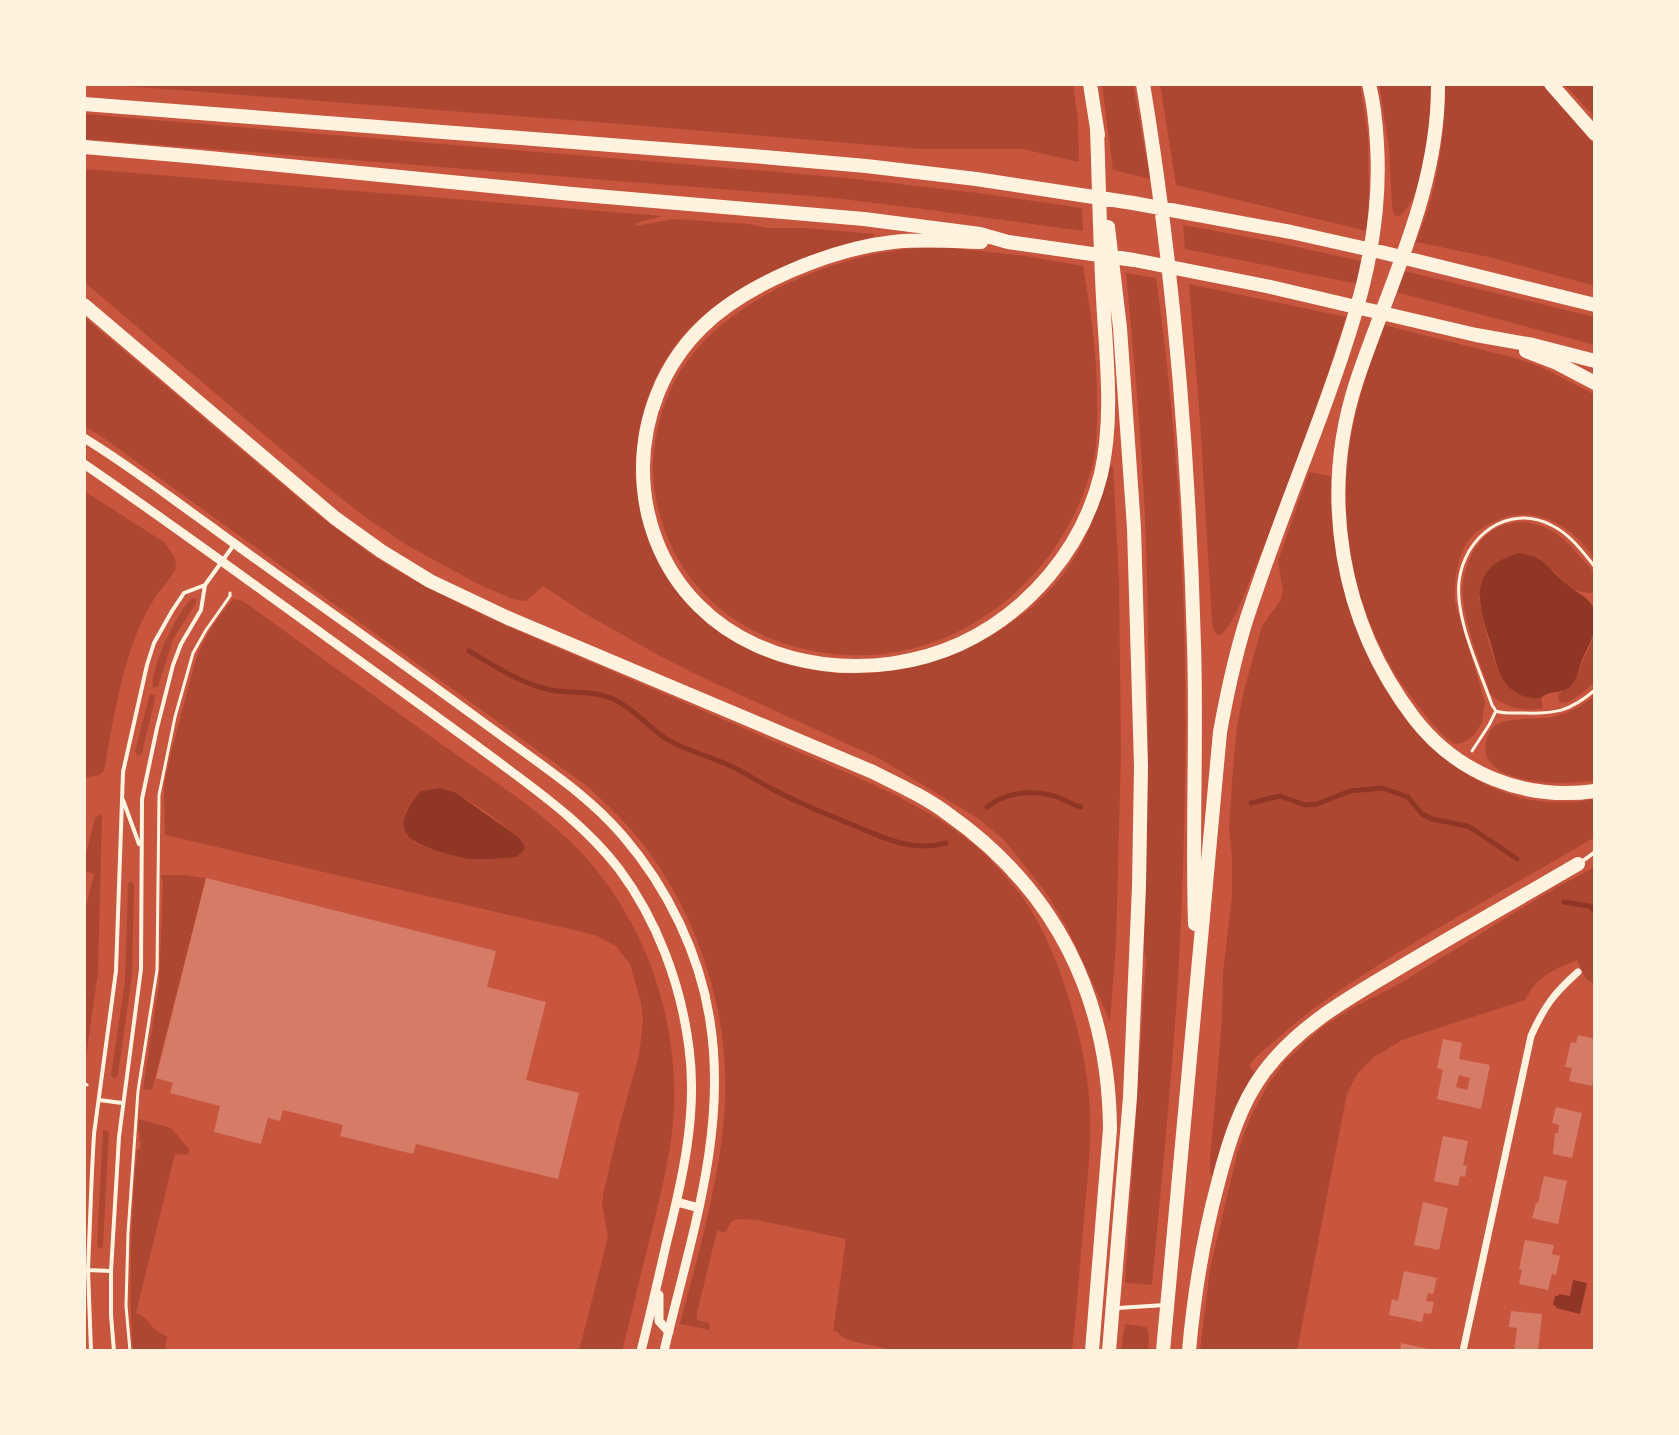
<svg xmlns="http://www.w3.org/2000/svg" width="1679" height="1435" font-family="Cabin,sans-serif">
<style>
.green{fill:#ae4732;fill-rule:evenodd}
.water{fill:#8f3625}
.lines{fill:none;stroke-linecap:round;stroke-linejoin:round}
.stream{stroke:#8f3625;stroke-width:5}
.building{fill:#d67c66;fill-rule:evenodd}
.path{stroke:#fff3e0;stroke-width:3}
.service{stroke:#fff3e0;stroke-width:4}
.minor{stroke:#fff3e0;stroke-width:7}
.tertiary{stroke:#fff3e0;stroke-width:9}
.motorway{stroke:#fff3e0;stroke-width:14}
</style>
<rect width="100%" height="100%" fill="#c8553d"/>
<path class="green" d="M99 84H1073L1078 121 1079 162 1023 149H918L621 124Z
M1102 84H1133L1150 179 1113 170Z
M1160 84H1360L1368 135 1369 196 1367 231 1176 185Z
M1379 84H1431C1430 115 1426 200 1398 217L1394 214 1392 207 1389 148Z
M1445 84H1542L1595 146V286L1489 257 1416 242C1421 228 1427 214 1431 199 1441 162 1445 122 1445 84Z
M1564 84H1595V117Z
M84 114 847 178 978 193 1082 208 1083 231 915 208 834 198 84 139Z
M84 169 663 216 636 223V226L674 219 748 224 769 228H807L874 234 873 237C810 252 731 283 686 332 658 363 642 405 637 446 633 475 638 503 646 530 687 656 825 700 943 658 996 639 1050 602 1078 552 1093 525 1101 496 1110 467L1113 466 1119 580 1121 752 1116 944 1110 1021 1067 927 1045 891 1003 839 976 817 880 759 693 673 660 656 584 613 543 586 526 601 512 599 478 584 407 545 365 517 313 476 84 282Z
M1183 225 1269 241 1361 261 1358 284 1185 249Z
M950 248 1026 256 1083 266C1092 318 1099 369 1097 422 1096 434 1097 447 1094 459 1064 587 940 679 808 650 764 640 726 620 697 586 670 554 654 512 653 471 653 432 665 391 688 360 735 297 830 258 906 249 920 247 935 248 950 248Z
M1404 271 1595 317V345L1396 292Z
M1126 273 1156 278C1189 509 1191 746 1178 978 1172 1081 1161 1183 1152 1285L1125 1283 1146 960 1144 949C1148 805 1151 660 1145 516 1141 435 1134 354 1126 273Z
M1189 284 1346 317C1319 402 1289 488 1254 570 1246 589 1236 621 1221 635H1217L1214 631 1212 622 1200 420Z
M84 317 317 514 369 553 394 569 424 586 493 620 868 782C908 801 948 821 981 851 1001 870 1022 893 1035 917 1064 967 1089 1057 1090 1115 1091 1149 1087 1184 1084 1218 1080 1262 1077 1307 1072 1351H896L852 1341 842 1337 836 1331 833 1332 846 1239 757 1220 738 1219 732 1221 726 1232 717 1231 697 1313V1320L709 1323 710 1330 680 1324C697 1259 716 1194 723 1128 735 1023 701 914 634 833 619 816 603 801 587 786L101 436 84 426Z
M1384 325 1519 359 1543 368 1595 395V559C1572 524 1532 502 1493 522 1485 526 1478 530 1472 536 1457 553 1454 580 1455 602L1485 702 1482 723 1472 737 1462 743 1454 744C1437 731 1426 716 1413 699 1358 628 1336 531 1350 443 1356 402 1370 364 1384 325Z
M1309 472 1331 476C1332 524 1335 561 1349 608 1381 713 1473 824 1595 799V837C1500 893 1403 945 1313 1009 1293 1024 1275 1041 1257 1056L1249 1065 1254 1073 1236 1107 1212 1176 1210 1171V1160L1222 1020 1223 972 1232 896V858L1229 829 1233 768 1237 727 1243 694 1262 626 1280 601 1283 592 1278 561Z
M84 491 164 542 175 558 176 568C169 581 159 591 151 604 123 651 114 718 104 771L99 775 85 778H84Z
M1521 522C1550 525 1563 536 1581 558 1585 563 1591 568 1594 573 1596 579 1595 587 1595 593 1572 593 1568 587 1553 570L1479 598C1483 621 1494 674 1511 689 1519 696 1531 698 1541 698L1543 708C1524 712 1505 708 1490 694 1481 663 1466 631 1463 598 1460 574 1474 539 1497 528 1504 524 1513 523 1521 522Z
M192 598 196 599V603L173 639 158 686 153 688C150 667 177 613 192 598Z
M233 599 243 601C307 648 371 693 434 739 480 772 529 802 570 841 641 910 678 1011 674 1109 672 1147 663 1185 654 1222 643 1265 633 1308 622 1351H579L608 1237 602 1204 604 1190 620 1123 639 1055 643 1022 641 1003 630 964 616 946 595 935 165 835 164 786 170 757 195 662C203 639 217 618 233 599ZM441 788C469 797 502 822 523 843L473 859 430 849 414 842 405 813 421 791Z
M1595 634 1594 682C1584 691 1575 702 1561 703L1558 699 1559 692H1561L1574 681Z
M150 694 155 695V699L142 753 138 756 135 751Z
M1595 696V780C1566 786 1465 787 1489 733 1497 714 1539 721 1557 716 1571 712 1584 704 1595 696Z
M102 814 98 973 84 1070V915L94 874 84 871V862L95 818Z
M1595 867V984L1586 979 1577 960C1552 971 1539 974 1525 1000L1402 1040 1374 1057 1358 1073 1347 1093 1297 1351H1200L1210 1269 1238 1150 1251 1116 1268 1085 1285 1061 1300 1048 1303 1044 1324 1026 1356 1006 1399 984 1550 891Z
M161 875H184L206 878 152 1090 143 1089 159 983 163 884Z
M131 881 134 885 132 975 118 1075 114 1079 111 1075 125 982 128 884Z
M139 1119 171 1128 189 1149V1153L186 1155 175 1154 136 1313C151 1318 149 1330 167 1336L165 1349 172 1351H133C128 1284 131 1216 137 1149H140L141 1141H139L140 1133 138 1132Z
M103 1130 109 1131 103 1245 102 1248H98L97 1243Z
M1125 1324 1146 1327 1149 1334 1148 1351H1121Z"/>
<path class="water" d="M1519 553C1545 557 1547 567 1565 583 1574 592 1587 595 1593 607 1596 610 1595 614 1595 619 1595 638 1589 643 1582 660 1579 667 1578 676 1573 683 1564 696 1552 688 1541 698 1529 699 1515 695 1507 685 1498 674 1495 658 1491 644 1478 604 1466 568 1519 553Z
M441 788 456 793 517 836 523 843 525 849 517 857C502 858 487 860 472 859 462 858 451 855 441 852 400 840 392 825 421 791Z
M1573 1280 1587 1283 1580 1314 1556 1308V1306L1553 1305 1555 1296H1558L1559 1294 1570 1296Z"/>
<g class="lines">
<path class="stream" d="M469 651C494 666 522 684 551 690 571 694 591 690 611 698 632 707 646 725 665 738 687 752 714 757 737 769 752 777 765 786 780 793 803 805 828 815 853 825 882 837 913 853 946 843
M1251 803 1280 796 1305 805 1317 804 1350 791 1382 788 1408 797 1422 814 1432 819 1467 826 1476 831 1517 859
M987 807C1005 792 1034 789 1057 797 1065 800 1073 805 1081 807
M1564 902 1589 906 1595 911"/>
</g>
<path class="building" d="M206 878 496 951 487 987 546 1002 526 1080 579 1093 558 1179 416 1144 413 1154 340 1136 343 1125 283 1110 280 1121 268 1118 261 1144 214 1132 220 1106 170 1093 173 1083 156 1078Z
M1578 1035 1595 1039V1074L1592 1086 1569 1081 1572 1068 1565 1067 1571 1042 1576 1043Z
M1443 1039 1462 1043 1459 1059 1490 1065 1481 1109 1437 1099 1443 1070 1437 1068ZM1459 1075 1470 1078 1467 1090 1456 1087Z
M1556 1107 1582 1113 1572 1158 1553 1154 1555 1133H1558L1559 1125 1552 1123Z
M1443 1136 1468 1141 1463 1165 1467 1166 1465 1177 1460 1176 1458 1186 1434 1181Z
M1544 1176 1567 1181 1558 1224 1532 1218 1536 1203H1538Z
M1423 1202 1448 1208 1439 1250 1414 1245Z
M1525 1240 1554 1245 1552 1254 1560 1256 1556 1275 1552 1274 1548 1290 1519 1284 1522 1270 1519 1269Z
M1404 1271 1437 1278 1433 1294 1428 1293 1426 1301 1434 1302 1431 1314 1424 1313 1422 1322 1389 1315 1392 1299 1398 1301Z
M1511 1311 1542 1314 1538 1351H1514L1517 1328 1509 1327Z
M1401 1343 1433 1350 1432 1351H1400Z"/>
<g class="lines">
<path class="path" d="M1595 567C1582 551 1570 534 1551 525 1508 503 1464 536 1459 582 1455 619 1480 670 1492 705L1496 711C1505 714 1512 713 1522 713 1555 714 1569 712 1595 690
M1472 751 1489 725 1496 711
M84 1083 87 1085
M130 1351 126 1306 128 1233 138 1091 157 970 159 795 175 717 193 653 206 630 230 596V593"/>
<path class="service" d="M123 800 139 844
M1580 863 1595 852
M99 1100 122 1103
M88 1270 111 1271
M1118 1308 1165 1305
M91 1351 88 1270 92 1171 94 1134 116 971 123 772 147 665 154 643 172 611 184 593 205 585
M114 1351 111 1315V1271L119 1137 141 969 142 799 157 728 173 665 181 644 201 610 205 585 233 546"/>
<path class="minor" d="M1463 1351 1531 1036C1544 1007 1554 993 1578 972"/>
<path class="tertiary" d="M84 438C127 464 168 496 209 525 263 565 318 603 372 642 417 674 462 707 506 739 547 769 590 797 623 836 667 887 700 954 710 1021 728 1134 689 1243 664 1351
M84 464C192 538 298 617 404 693 440 719 476 745 512 772 551 801 589 830 619 869 657 920 681 984 689 1048 698 1114 682 1181 666 1245 658 1280 650 1316 641 1351
M677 1202 699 1208
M659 1295V1321L669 1332"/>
<path class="motorway" d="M1090 84 1098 135
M1143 84C1174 270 1189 457 1194 645 1197 738 1192 831 1195 924
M1438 84C1439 189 1390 282 1357 380 1319 495 1340 621 1414 718 1457 774 1525 801 1595 791
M1551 84 1595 134
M84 104 752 156 866 166 976 179 1133 203 1291 232 1385 253 1595 305
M84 147 199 157 572 194 864 219 980 234 1008 242 1134 260 1266 286 1476 335 1533 345 1595 361
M1108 227 1120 328 1134 528 1141 766 1139 886 1130 1097 1109 1351
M981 242C951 241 922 239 893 242 831 249 745 284 701 328 625 403 623 531 699 606 732 639 777 658 823 664 869 670 918 663 960 644 1029 612 1083 548 1101 474 1114 417 1106 356 1103 298 1100 242 1099 186 1097 129
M84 305 335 518 381 551 430 581 508 618 873 772C899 785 925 797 948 814 1056 890 1109 998 1110 1129L1092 1351
M1526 351 1557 363 1595 383
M1163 1351 1220 732C1228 688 1237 645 1252 603 1273 540 1298 477 1321 415 1354 325 1383 241 1377 144 1376 124 1374 104 1369 84
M1189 1351C1194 1294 1203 1239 1218 1183 1228 1144 1240 1104 1264 1072 1301 1022 1358 993 1409 962 1465 929 1521 897 1578 864"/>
</g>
<rect width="1679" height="1435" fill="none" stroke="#fff3e0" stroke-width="172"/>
</svg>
